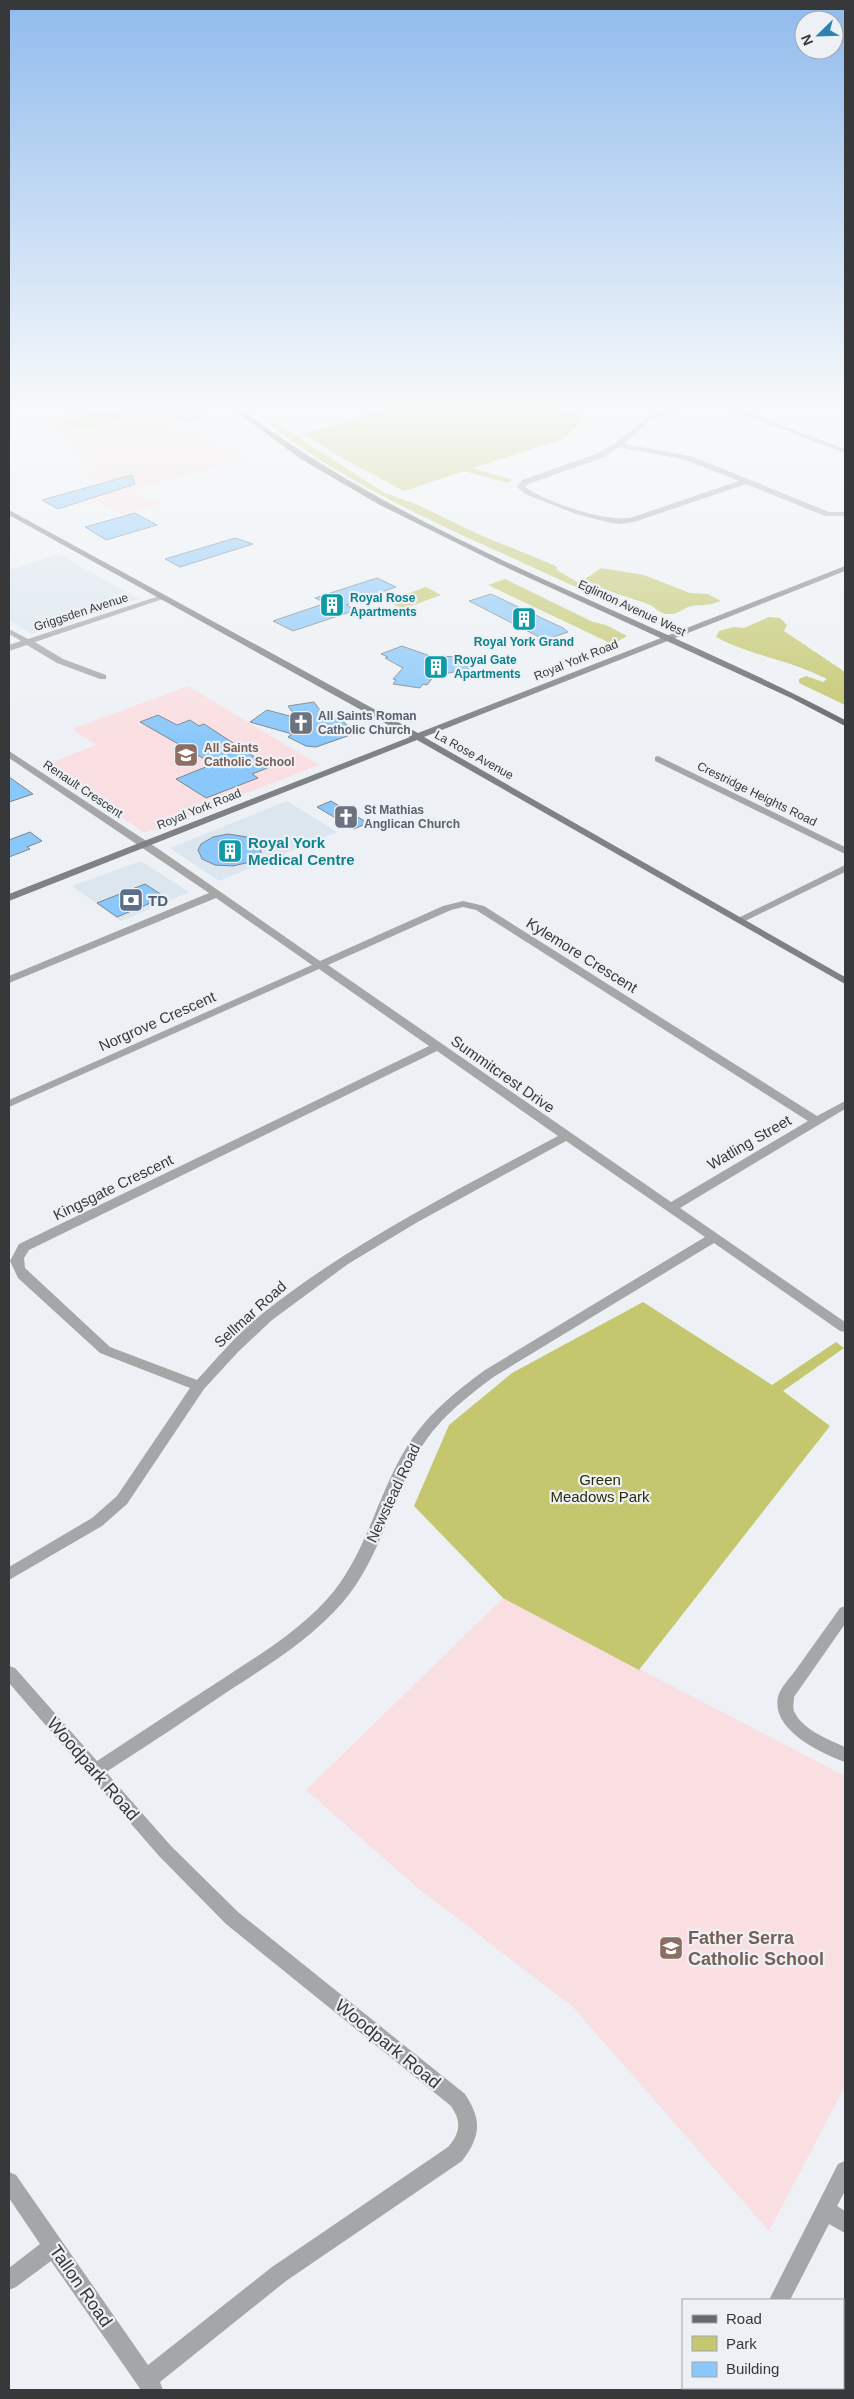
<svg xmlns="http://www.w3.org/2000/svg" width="854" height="2399" font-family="Helvetica,sans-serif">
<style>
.built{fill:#dbe6ef}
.education{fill:#fadfe2}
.green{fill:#c4c76d}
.building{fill:#8ac8fb;stroke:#818588}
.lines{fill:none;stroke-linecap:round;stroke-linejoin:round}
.street{fill:#a4a6a8;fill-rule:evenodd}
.secondary{fill:#7f8284;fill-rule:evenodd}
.primary{fill:#65696c;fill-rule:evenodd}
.labels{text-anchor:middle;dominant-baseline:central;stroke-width:4.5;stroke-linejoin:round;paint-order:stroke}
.far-culture-label{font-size:12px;font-weight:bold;fill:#0d838f;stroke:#edf1f5;text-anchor:start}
.far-street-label{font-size:12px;fill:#37383a;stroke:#edf1f5}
.far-worship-label{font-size:12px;font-weight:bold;fill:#5b616d;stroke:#edf1f5;text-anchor:start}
.far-education-label{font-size:12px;font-weight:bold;fill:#785e54;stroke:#edf1f5;text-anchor:start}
.culture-label{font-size:15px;font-weight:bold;fill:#0d838f;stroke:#edf1f5;text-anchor:start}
.service-label{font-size:15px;font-weight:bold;fill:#4e5e75;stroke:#edf1f5;text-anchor:start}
.street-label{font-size:15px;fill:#37383a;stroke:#edf1f5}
.park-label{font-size:15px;fill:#2d2e03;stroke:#edf1f5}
.near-street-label{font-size:18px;fill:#37383a;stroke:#edf1f5}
.near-education-label{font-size:18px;font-weight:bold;fill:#785e54;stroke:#edf1f5;text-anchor:start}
</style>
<rect width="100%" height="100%" fill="#edf1f5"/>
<path class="built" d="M59 554 139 599 31 634 9 620V570Z
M287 801 337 832 219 881 170 848Z
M141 861 189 892 121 921 72 886Z"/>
<path class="education" d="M103 405H135L245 458 138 489 134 492 138 495 162 503 123 515 92 499 125 487 112 480 95 483 82 476 98 471 45 421Z
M188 686 319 765 145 833 43 766 96 745 72 729Z
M503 1598 845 1776V2086L769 2231 572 2006 420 1890 306 1790Z"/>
<path class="green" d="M375 405H553L586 418 562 439 472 468 513 480 508 483 464 471 404 491 335 454 304 434 383 411Z
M112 409 129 417 80 430 64 421Z
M272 421 385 493 418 505 478 534 556 566 557 570 592 591 638 610 634 612 628 607C586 593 546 573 506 555 425 519 343 480 271 426L270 424Z
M601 568 644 575 690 593 708 594 721 601C709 607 694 604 688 607 680 611 676 615 666 614 659 613 656 608 650 605 628 596 604 592 585 579Z
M505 579 593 622 606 625 627 636 610 646 607 645 610 643 488 585Z
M426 587 441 595 403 609 387 601Z
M769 617 780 618 787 625 784 631 845 672V705L799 683V679L806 676 823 682 827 679C791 660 751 656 716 637L719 631 734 627 744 628Z
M643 1302 772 1385 836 1342 844 1348 783 1391 830 1426 639 1670 503 1598 414 1506 449 1425 512 1373Z"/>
<path class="building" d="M132 475 135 484 58 509 42 500Z
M135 513 157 525 106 540 85 527Z
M235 538 253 544 180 567 165 559Z
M377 578 396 587 346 605 356 610 293 631 273 621 326 603 315 598Z
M491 594 563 628 568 632 545 640 469 601Z
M402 646 433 657 468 656 473 668 434 676 427 685 423 684 420 688 393 684 396 680 393 679 403 668 385 658 388 657 381 654Z
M314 702 327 720 339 718 356 733 316 747 306 746 288 737 292 734 250 722 267 710 297 718 288 706Z
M158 715 177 725 190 720 199 726 204 724 270 767 252 774 258 778 206 798 176 779 213 764 140 722Z
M9 777 33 794 9 802Z
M331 801 368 823 354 829 317 807Z
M30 832 42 841 27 847 30 849 9 857V840Z
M228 834 253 838 260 844 261 853 250 862 233 866 215 865 202 859 198 850 201 844 213 837Z
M145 884 165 897 117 917 97 903Z"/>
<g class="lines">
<path class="street" d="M148 405 200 410 205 416C189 430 163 416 148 405ZM171 413 198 414V415L190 418Z
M678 405H689L652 419 624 444 691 456 829 512H845V516H825L746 484 634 522 619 524 607 522 576 514 525 494 517 487 522 480 599 453 615 443 648 417ZM619 447 686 460 739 481 630 518C601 521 549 503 525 487L528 484 605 457Z
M718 405H728L845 449V453Z
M159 596 166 598 35 642 63 659 106 675V679H100L57 663 27 645 9 651V645L21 641 9 634V629L28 639Z
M9 751 160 850 320 961 443 906 463 901 484 906 817 1116 845 1101V1109L680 1208 845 1322V1332L840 1331 714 1243 495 1376C466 1397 435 1422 418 1453 391 1502 379 1560 343 1602 311 1639 270 1664 230 1690 189 1718 148 1745 106 1772L171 1846 238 1912 465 2094C482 2120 481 2136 462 2161L286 2281 160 2382 163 2390H141L51 2261 16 2287 9 2290V2268L40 2244 9 2198V2172L16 2175 148 2365 272 2267 448 2147C460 2133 462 2122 451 2106L226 1924 159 1856 9 1683V1666L15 1668 97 1761C139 1733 181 1706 224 1678 262 1653 304 1628 334 1591 367 1549 378 1495 405 1450 425 1416 455 1392 485 1370L705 1237 566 1141 416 1223 348 1264 272 1320 238 1352 204 1389 127 1504 102 1526 9 1580V1567L92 1518 117 1496 190 1388 100 1353 18 1278 10 1261 19 1244 429 1046 319 969 9 1107V1100L312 965 216 898 9 983V976L209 893 9 758ZM463 907 476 910 808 1121 671 1202 328 965 451 910ZM437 1051 558 1136C457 1190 354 1241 263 1313 239 1332 218 1357 197 1380L110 1347 25 1268 24 1258 29 1250Z
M658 756 845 847V854L655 761V757Z
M845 865V872L743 922 739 923 734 920Z
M845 1606V1624L794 1697C794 1703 792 1709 795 1713 803 1730 830 1740 845 1747V1762C820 1753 771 1730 778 1697 780 1688 789 1679 795 1671 810 1650 825 1629 840 1608Z
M845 2161V2191L837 2206 845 2211V2233L829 2224 790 2300H769L838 2164Z
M722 2388H745L744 2390H722Z"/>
<path class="secondary" d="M9 510 418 733 845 566V571L424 737 845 977V984L417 740 9 901V894L410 737 9 515Z"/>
<path class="primary" d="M227 405H235C419 544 643 613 845 720V726L791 698 499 564 378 504 301 459Z"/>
</g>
<linearGradient id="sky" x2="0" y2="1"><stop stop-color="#90bbed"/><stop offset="0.55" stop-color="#f7f9fa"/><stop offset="1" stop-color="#f7f9fa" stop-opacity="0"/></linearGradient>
<rect width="854" height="741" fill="url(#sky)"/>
<defs>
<symbol id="building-square" viewBox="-11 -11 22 22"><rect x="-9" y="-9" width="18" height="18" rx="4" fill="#0f9aa8" stroke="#edf1f5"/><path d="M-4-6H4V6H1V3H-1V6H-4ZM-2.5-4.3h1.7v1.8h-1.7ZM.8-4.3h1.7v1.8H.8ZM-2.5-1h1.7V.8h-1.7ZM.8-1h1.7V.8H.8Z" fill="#fff"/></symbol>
<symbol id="church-square" viewBox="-11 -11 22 22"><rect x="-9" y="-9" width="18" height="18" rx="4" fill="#6b7280" stroke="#edf1f5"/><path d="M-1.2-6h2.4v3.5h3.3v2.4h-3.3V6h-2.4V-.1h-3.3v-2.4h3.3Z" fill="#fff"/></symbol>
<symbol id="school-square" viewBox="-11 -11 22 22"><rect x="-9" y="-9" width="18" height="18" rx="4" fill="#8d6e63" stroke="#edf1f5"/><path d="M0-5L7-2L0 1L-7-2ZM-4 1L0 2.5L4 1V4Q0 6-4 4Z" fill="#fff"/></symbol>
<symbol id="bank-square" viewBox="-11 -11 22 22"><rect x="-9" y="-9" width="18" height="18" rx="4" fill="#5c6f8a" stroke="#edf1f5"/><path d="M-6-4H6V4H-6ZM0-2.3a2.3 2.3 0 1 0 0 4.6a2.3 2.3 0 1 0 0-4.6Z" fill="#fff"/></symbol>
</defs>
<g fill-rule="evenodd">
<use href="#building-square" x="318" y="591" width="28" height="28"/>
<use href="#building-square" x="510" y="605" width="28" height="28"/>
<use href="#building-square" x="422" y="653" width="28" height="28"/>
<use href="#church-square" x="287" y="709" width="28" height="28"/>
<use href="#school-square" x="172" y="741" width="28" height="28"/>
<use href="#church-square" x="332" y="803" width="28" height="28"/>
<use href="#building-square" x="216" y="837" width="28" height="28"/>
<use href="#bank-square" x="117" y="886" width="28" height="28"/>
<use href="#school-square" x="657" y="1934" width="28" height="28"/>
</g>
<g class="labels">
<g class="far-culture-label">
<text x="350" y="598">Royal Rose<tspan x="350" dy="14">Apartments</tspan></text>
<text x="524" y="642" text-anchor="middle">Royal York Grand</text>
<text x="454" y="660">Royal Gate<tspan x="454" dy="14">Apartments</tspan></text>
</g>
<g class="far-street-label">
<text transform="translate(632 608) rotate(25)">Eglinton Avenue West</text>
<text transform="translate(81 612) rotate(-18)">Griggsden Avenue</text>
<text transform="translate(576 660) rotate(-22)">Royal York Road</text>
<text transform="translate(474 755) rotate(29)">La Rose Avenue</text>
<text transform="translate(83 789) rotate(34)">Renault Crescent</text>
<text transform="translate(757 794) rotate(26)">Crestridge Heights Road</text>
<text transform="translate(199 809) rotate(-22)">Royal York Road</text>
</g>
<g class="far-worship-label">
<text x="318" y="716">All Saints Roman<tspan x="318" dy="14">Catholic Church</tspan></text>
<text x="364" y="810">St Mathias<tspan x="364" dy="14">Anglican Church</tspan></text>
</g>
<g class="far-education-label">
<text x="204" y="748">All Saints<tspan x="204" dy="14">Catholic School</tspan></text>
</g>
<g class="culture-label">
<text x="248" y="842">Royal York<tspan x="248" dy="17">Medical Centre</tspan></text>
</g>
<g class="service-label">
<text x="148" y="900">TD</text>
</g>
<g class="street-label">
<text transform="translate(582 955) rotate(32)">Kylemore Crescent</text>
<text transform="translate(157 1021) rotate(-24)">Norgrove Crescent</text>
<text transform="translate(503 1074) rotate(35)">Summitcrest Drive</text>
<text transform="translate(749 1142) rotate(-30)">Watling Street</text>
<text transform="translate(113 1187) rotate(-26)">Kingsgate Crescent</text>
<text transform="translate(250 1314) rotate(-42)">Sellmar Road</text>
<text transform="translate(393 1493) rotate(-65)">Newstead Road</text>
</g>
<g class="park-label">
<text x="600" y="1479">Green<tspan x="600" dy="17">Meadows Park</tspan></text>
</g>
<g class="near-street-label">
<text transform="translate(93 1769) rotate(49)">Woodpark Road</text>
<text transform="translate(388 2044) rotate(39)">Woodpark Road</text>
<text transform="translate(81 2286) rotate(55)">Tallon Road</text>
</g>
<g class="near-education-label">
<text x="688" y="1938">Father Serra<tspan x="688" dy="21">Catholic School</tspan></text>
</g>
</g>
<rect width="854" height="2399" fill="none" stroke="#37383a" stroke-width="20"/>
<rect x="682" y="2299" width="162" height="90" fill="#edf1f5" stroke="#a4a7aa"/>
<rect x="692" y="2315" width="25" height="8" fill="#65696c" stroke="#a4a7aa"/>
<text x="726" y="2324" font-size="15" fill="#37383a">Road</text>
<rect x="692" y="2336" width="25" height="15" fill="#c4c76d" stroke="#a4a7aa"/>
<text x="726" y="2349" font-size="15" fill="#37383a">Park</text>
<rect x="692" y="2362" width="25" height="15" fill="#8ac8fb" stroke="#a4a7aa"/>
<text x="726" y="2374" font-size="15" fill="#37383a">Building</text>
<g transform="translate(819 35) rotate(247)"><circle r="24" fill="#edf1f5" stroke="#a4a7aa"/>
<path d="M0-4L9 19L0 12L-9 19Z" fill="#2e82b2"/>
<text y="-8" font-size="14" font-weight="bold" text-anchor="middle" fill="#37383a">N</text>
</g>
</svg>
